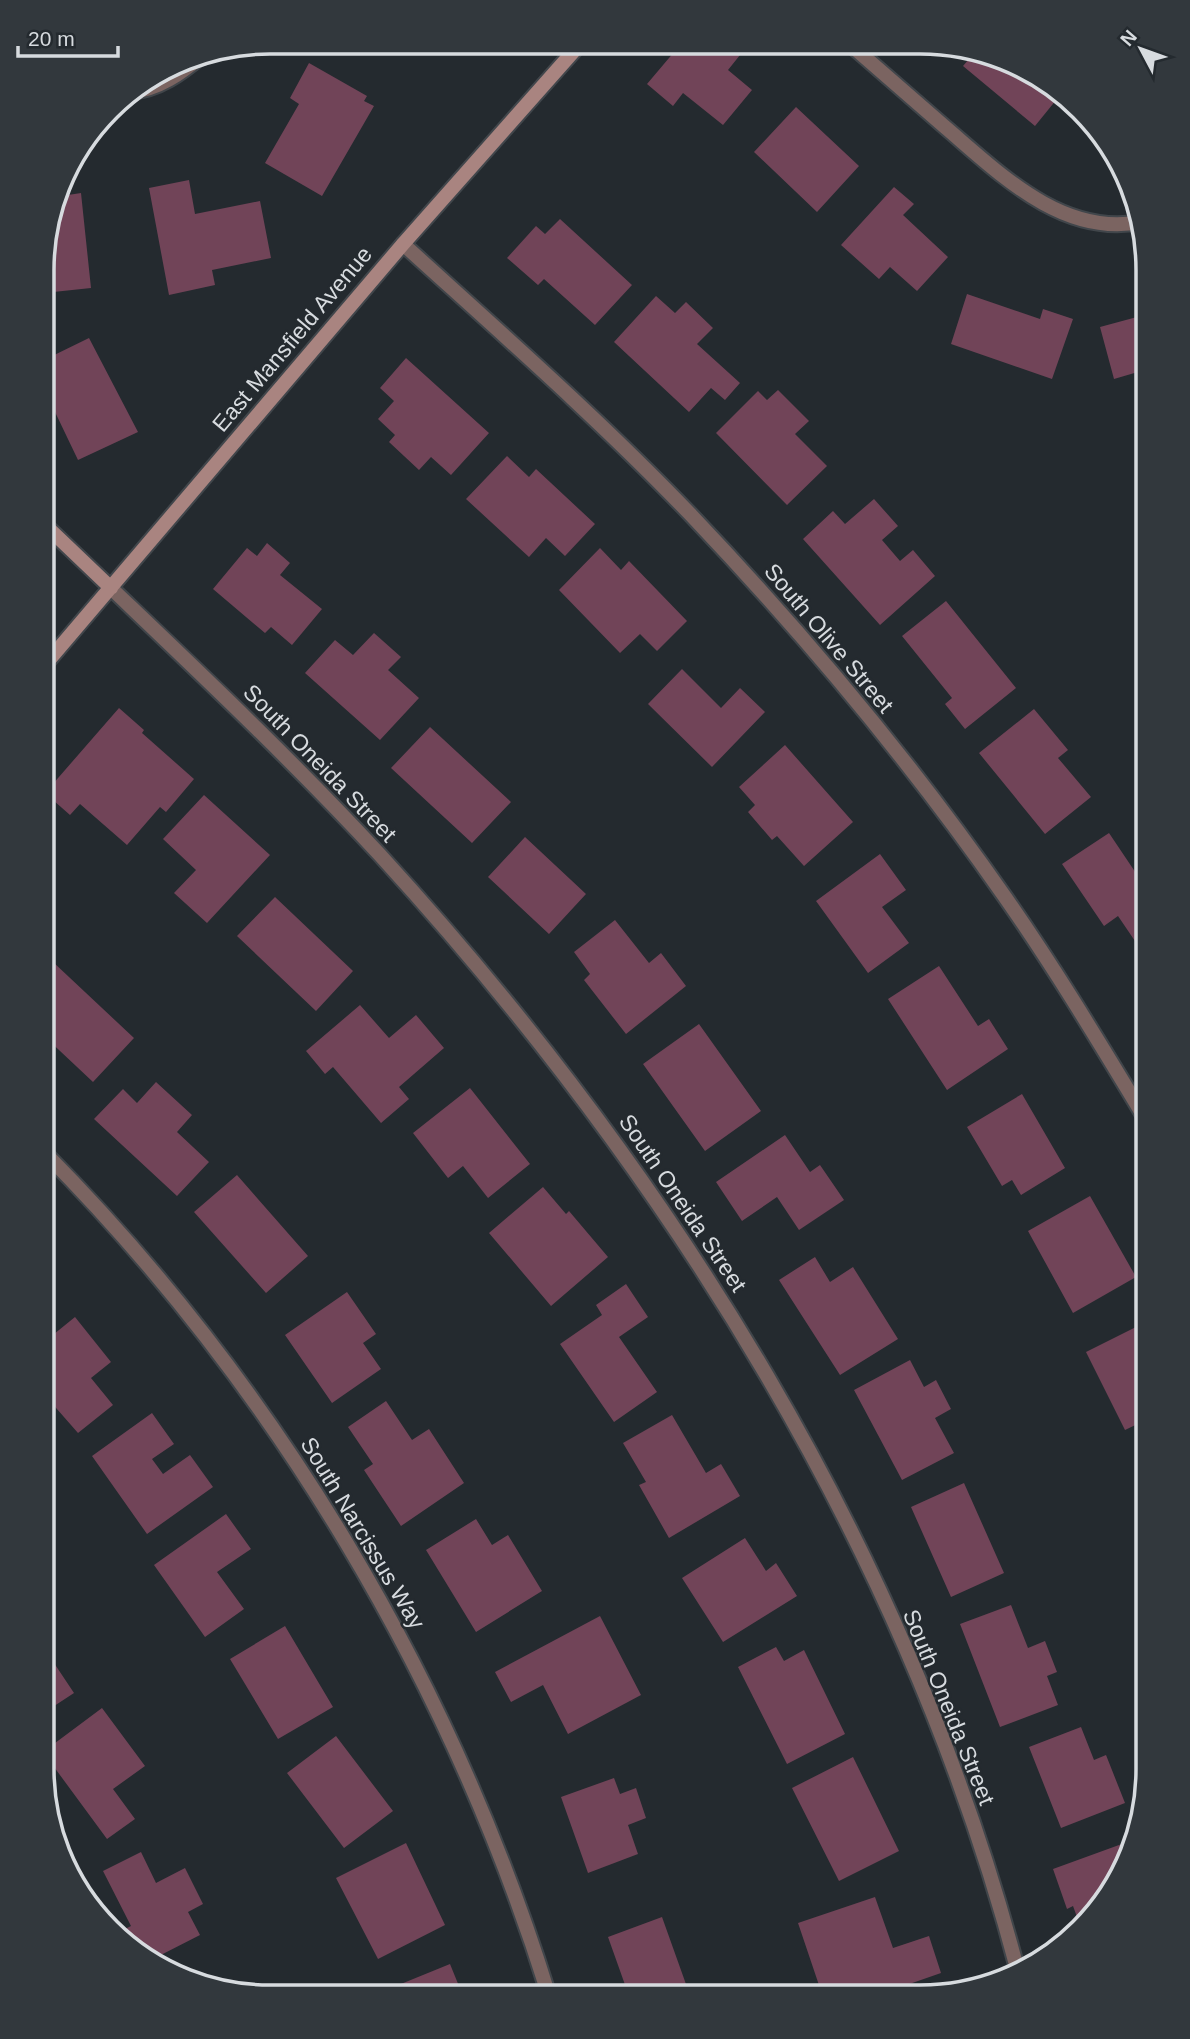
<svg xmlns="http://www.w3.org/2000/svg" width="1190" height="2039" font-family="Arial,sans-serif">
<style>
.building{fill:#714458}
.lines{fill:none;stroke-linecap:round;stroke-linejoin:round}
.street-casing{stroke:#41464b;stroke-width:18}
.secondary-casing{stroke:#41464b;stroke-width:18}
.street{stroke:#7b6461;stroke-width:14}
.secondary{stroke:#a98480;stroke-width:14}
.labels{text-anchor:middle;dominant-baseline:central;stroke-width:5;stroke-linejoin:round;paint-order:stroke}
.street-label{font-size:23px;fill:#d7dbdf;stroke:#242a2f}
.rim{fill:none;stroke:#d7dbdf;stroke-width:3.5}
</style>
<rect width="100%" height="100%" fill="#242a2f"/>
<path class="building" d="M680 45H728L740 55 728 70 752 90 723 125 683 93 673 106 647 84Z
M975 52 980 54 1061 94 1035 126 963 66Z
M309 63 367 96 364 101 374 106 322 196 265 163 299 104 290 98Z
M796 107 859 166 817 212 754 152Z
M66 177 68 195 81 193 91 288 44 293V241L63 178Z
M189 180 195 214 260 201 271 258 212 270 215 285 169 295 149 188Z
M894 187 914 204 903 215 948 257 917 291 890 267 879 279 841 245Z
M560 219 632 285 595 325 544 279 538 285 507 258 536 226 545 234Z
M967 294 1040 319 1043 309 1073 319 1052 379 951 344Z
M656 296 675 313 686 302 713 328 697 344 740 383 725 400 711 388 689 412 614 342Z
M1148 314V369L1114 379 1100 327Z
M89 338 138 432 78 460 44 389V360Z
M406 358 489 433 451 475 431 457 419 470 389 442 395 435 378 419 394 401 380 388Z
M778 390 809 421 795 434 827 466 787 505 716 433 758 391 767 400Z
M507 456 529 477 536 469 595 524 565 556 546 538 529 557 466 499Z
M874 499 898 526 882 540 900 561 913 550 935 576 880 625 803 539 833 511 845 524Z
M267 543 290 563 280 575 322 609 292 645 271 627 265 633 213 589 247 548 257 556Z
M600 548 621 570 629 561 687 621 657 651 640 634 620 653 559 590Z
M946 601 1016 688 965 729 945 704 952 698 902 636Z
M374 633 401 657 388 670 419 698 380 740 305 673 335 640 353 655Z
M682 669 721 708 740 688 765 712 712 767 648 704Z
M119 708 144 730 142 733 194 779 166 812 160 807 127 845 80 804 70 815 45 793Z
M1034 709 1068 750 1058 758 1091 797 1045 834 979 753Z
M430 727 511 802 472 843 391 768Z
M785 745 853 822 804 866 777 836 772 840 748 812 755 805 739 787Z
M204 795 270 855 207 923 174 893 196 870 163 839Z
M1109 833 1148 891V936L1137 944 1118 916 1104 926 1062 864Z
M525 837 586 894 549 934 488 877Z
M880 854 906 890 882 907 909 943 868 973 816 901Z
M275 897 353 971 316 1011 237 936Z
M615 920 649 963 661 953 686 986 626 1034 584 980 590 974 574 952Z
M53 962 134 1038 93 1082 43 1035V973Z
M939 966 978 1026 989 1019 1008 1049 947 1090 888 999Z
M360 1005 389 1038 416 1015 444 1048 399 1087 409 1099 381 1123 333 1067 325 1074 306 1051Z
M699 1024 761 1111 705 1151 643 1064Z
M156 1082 192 1115 177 1132 209 1162 177 1196 94 1119 123 1089 137 1103Z
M470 1088 530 1164 488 1198 463 1166 448 1178 413 1133Z
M1022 1094 1065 1168 1021 1195 1012 1180 1002 1186 967 1127Z
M785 1135 810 1172 820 1165 844 1200 799 1230 777 1197 742 1221 716 1182Z
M237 1175 308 1256 266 1293 194 1212Z
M543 1187 566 1214 569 1211 608 1257 551 1306 489 1233Z
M1090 1196 1136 1277 1073 1313 1028 1231Z
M815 1257 830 1282 853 1267 898 1339 840 1375 779 1280Z
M626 1284 648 1317 619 1337 657 1392 614 1422 560 1344 602 1315 596 1305Z
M347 1292 376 1334 363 1343 381 1369 332 1403 285 1335Z
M75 1317 111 1362 91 1378 113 1405 78 1433 42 1392 43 1343Z
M1148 1321V1419L1125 1430 1086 1352Z
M910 1360 924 1387 936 1380 951 1409 935 1418 954 1453 902 1480 854 1390Z
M386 1401 412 1440 429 1429 464 1483 401 1526 364 1470 373 1464 348 1427Z
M152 1413 174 1444 152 1459 163 1474 190 1455 213 1487 147 1534 92 1456Z
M672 1415 706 1473 721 1464 740 1496 669 1538 639 1485 646 1482 623 1443Z
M1148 1457V1483L1137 1463Z
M964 1483 1004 1573 951 1597 911 1507Z
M226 1514 251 1549 217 1572 244 1609 205 1637 154 1565Z
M476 1519 492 1545 508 1535 542 1591 476 1632 426 1550Z
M745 1538 766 1571 776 1563 797 1596 723 1642 682 1578Z
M1011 1605 1028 1648 1045 1641 1057 1672 1047 1676 1058 1705 1000 1727 960 1624Z
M600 1616 641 1695 568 1734 543 1685 511 1702 495 1672Z
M285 1626 333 1707 278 1739 230 1659Z
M42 1645 74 1693 42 1714Z
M776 1647 784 1661 804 1650 845 1734 787 1764 738 1667Z
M102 1708 145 1766 113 1789 135 1819 107 1839 43 1752Z
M1081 1727 1094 1760 1106 1755 1125 1803 1061 1828 1029 1747Z
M336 1736 393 1811 344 1848 287 1773Z
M853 1757 899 1851 839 1881 792 1788Z
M614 1778 620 1794 636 1788 646 1818 628 1825 638 1854 588 1873 561 1797Z
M1130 1841 1131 1856 1101 1908 1081 1928 1073 1906 1067 1909 1053 1869Z
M406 1843 445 1925 378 1959 336 1878Z
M141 1852 156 1883 185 1868 203 1904 188 1912 200 1935 153 1959 133 1950 123 1930 131 1926 103 1871Z
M875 1897 893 1948 929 1936 941 1973 872 1997H823L798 1923Z
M662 1917 687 1987 663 1996H629L608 1937Z
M450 1964 463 1996 400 1995 396 1986Z"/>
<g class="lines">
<defs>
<path id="street" d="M852 46C883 73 914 100 945 127 999 173 1062 237 1140 222
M130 92C159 90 181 73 203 55
M403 244C501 333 600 420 691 515 804 634 911 762 1005 897 1056 970 1102 1047 1148 1123
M111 588C202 675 294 762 380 855 671 1174 908 1552 1018 1972
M43 1151C276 1386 451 1680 549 1996"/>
<path id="secondary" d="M44 524 111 588
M43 667 403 244 580 44"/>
</defs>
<use href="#street" class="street-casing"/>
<use href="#secondary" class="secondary-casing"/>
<use href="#street" class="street"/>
<use href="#secondary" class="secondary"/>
</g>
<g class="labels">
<g class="street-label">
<text transform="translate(292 339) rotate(-50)">East Mansfield Avenue</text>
<text transform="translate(829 638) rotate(50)">South Olive Street</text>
<text transform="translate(320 763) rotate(46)">South Oneida Street</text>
<text transform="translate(683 1203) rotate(56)">South Oneida Street</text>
<text transform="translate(363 1533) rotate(59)">South Narcissus Way</text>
<text transform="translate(949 1707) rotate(68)">South Oneida Street</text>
</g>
</g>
<path d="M0 0H1190V2039H0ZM270 54H920A216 216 0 0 1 1136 270V1769A216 216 0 0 1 920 1985H270A216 216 0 0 1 54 1769V270A216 216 0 0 1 270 54Z" fill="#32383d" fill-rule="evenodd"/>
<path class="rim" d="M270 54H920A216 216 0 0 1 1136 270V1769A216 216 0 0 1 920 1985H270A216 216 0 0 1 54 1769V270A216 216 0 0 1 270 54Z"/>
<g transform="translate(1141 49) rotate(311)" stroke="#242a2f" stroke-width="5" paint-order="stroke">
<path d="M0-5L12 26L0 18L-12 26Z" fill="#d7dbdf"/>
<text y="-10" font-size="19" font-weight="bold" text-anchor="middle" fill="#d7dbdf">N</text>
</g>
<path d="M18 46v10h100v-10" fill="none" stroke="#d7dbdf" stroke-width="3.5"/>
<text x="28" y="46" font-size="21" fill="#d7dbdf" stroke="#242a2f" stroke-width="5" paint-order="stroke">20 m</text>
</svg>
